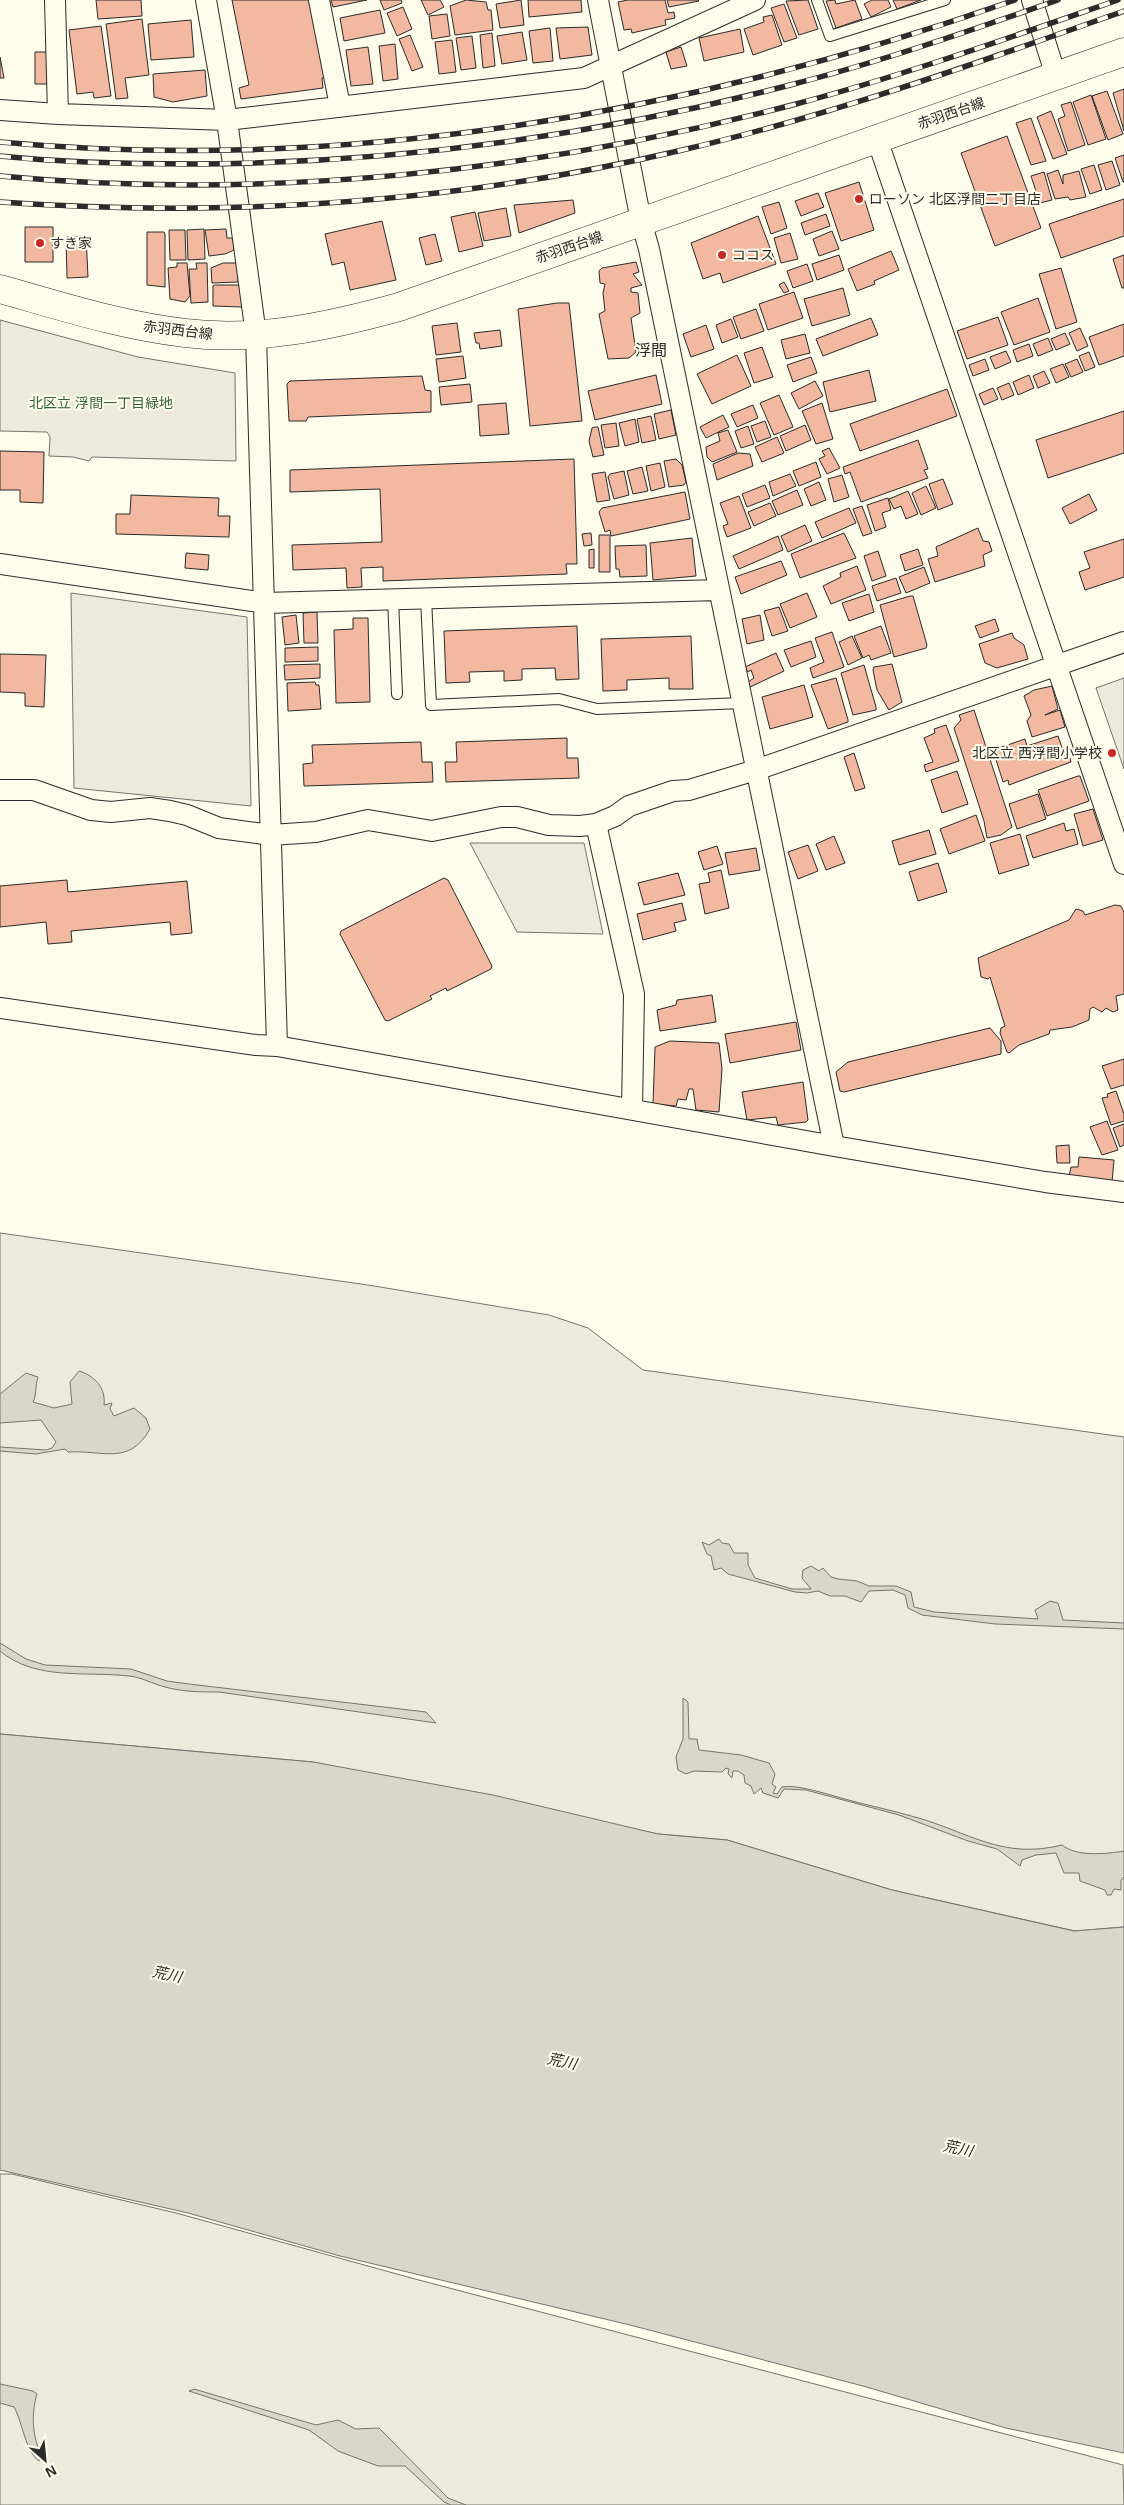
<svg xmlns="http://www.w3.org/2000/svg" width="1124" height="2505" font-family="Arial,'Noto Sans JP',sans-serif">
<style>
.green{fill:#ecebdb;stroke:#74746e}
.water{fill:#d8d7c9;stroke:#74746e}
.building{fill:#f2b8a0;stroke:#2b2b2b}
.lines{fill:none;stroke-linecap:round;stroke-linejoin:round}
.service-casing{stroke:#2b2b2b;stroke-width:12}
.minor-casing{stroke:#2b2b2b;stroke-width:22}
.secondary-casing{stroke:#2b2b2b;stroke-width:29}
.service{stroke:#fdfbea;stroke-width:10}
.minor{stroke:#fdfbea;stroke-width:20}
.secondary{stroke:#fdfbea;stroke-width:28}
.rail-casing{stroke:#2b2b2b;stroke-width:5.5}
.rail{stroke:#fdfbea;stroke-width:4;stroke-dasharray:11;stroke-linecap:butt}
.poi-dot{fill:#c62828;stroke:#fdfbea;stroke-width:2}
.labels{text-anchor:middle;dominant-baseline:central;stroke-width:4;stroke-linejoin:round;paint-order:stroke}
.street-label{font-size:14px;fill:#2b2b2b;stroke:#fdfbea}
.poi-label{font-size:14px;fill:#2b2b2b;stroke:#fdfbea;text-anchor:start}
.park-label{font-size:14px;fill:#34623c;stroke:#fdfbea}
.water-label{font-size:15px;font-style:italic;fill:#2b2b2b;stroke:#fdfbea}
.quarter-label{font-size:16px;fill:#2b2b2b;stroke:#fdfbea}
</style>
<rect width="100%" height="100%" fill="#fdfbea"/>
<path class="green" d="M0 320 138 357 235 373 236 461 92 457 89 461 73 457 49 456 50 437 47 432 0 431Z
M71 593 247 617 251 806 74 788Z
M1124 678V769L1096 688Z
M470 843H584L603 934 517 932Z
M0 1233 368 1285 549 1315 588 1328 643 1370 1124 1437V1927L1075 1931 892 1890 727 1840 658 1834 313 1762 0 1734Z
M0 2174H12L176 2213 415 2279 1123 2465 1124 2505H0Z"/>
<path class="water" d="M79 1371C95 1376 106 1388 104 1405L112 1403 110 1409 114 1416 134 1408 146 1418 150 1429C129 1466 104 1450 68 1452L65 1449 36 1454 0 1451V1447L46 1450 52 1448 56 1442 41 1420 0 1423V1394L26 1373 38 1377C35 1386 37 1394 33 1402L54 1408 72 1404 70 1382Z
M719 1539 722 1543 729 1544 734 1553H748V1565L755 1578 792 1589H811L802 1578 803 1570 811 1566 819 1571 823 1568 831 1577 838 1579 857 1581 869 1586H896L911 1592 914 1607 934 1612 1038 1619 1035 1610 1050 1601 1058 1603 1063 1620 1124 1623V1629L995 1624 922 1615 908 1608 905 1595 893 1590 869 1591 861 1602 845 1596H830L818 1591 807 1593 795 1592 728 1574 721 1568 714 1570 711 1556 707 1554 702 1542 709 1545Z
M0 1643 26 1659 45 1665 131 1669 167 1681 189 1684 426 1712 436 1723 219 1692C201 1692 183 1692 165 1687 153 1684 141 1677 129 1676 85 1671 36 1681 0 1651Z
M683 1698 688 1702 689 1739H697L699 1750 741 1755 769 1763 775 1774 772 1784 776 1787 773 1793 777 1794 782 1787C796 1784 827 1794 841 1798 866 1805 891 1810 915 1817 969 1832 1002 1860 1062 1845 1077 1857 1105 1854 1124 1851V1877L1121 1880V1890L1114 1889 1111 1895H1107L1105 1890 1080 1881 1079 1873H1064L1056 1853 1036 1855 1022 1860 1020 1866 997 1849 968 1841 899 1815 806 1790 784 1789 778 1798 763 1793 761 1788 754 1794 751 1786 745 1783 744 1775 738 1771H733L732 1778 728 1774 729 1769 726 1768 722 1772 694 1771 686 1774 678 1770 676 1757 683 1739Z
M0 1734 313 1762 493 1795 658 1834 727 1840 892 1890 1074 1931 1124 1927V2453L1006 2428 863 2386 630 2325 340 2256 188 2213 0 2170Z
M0 2384 33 2391 37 2394C31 2414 32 2437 42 2456L39 2461C26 2453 22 2421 14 2407L0 2403Z
M194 2389 316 2425 338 2420 356 2429 379 2428 448 2498 466 2505H451L444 2502 405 2466H378L338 2451 309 2430 189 2391Z"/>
<path class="building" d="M96 0H141L142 16 98 19Z
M232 0H312L327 77 322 78 323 88 241 99 239 88 249 85Z
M331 0H367L333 7Z
M380 0H401L402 3 384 10Z
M421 0H440L444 7 428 15Z
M466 0 486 2 488 10H491L493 30 455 35 450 6Z
M521 0 524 25 500 28 496 4Z
M528 0H581L582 12 529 17Z
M628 0H665L668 13 674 12 675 18 665 20 666 25 632 33 631 29 624 30 618 2Z
M667 0H698L699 1 669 7Z
M808 0 818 29 799 35 786 1Z
M835 0 836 4 855 0 862 19 836 28 826 1Z
M872 0H888L891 7 871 17 864 4Z
M893 0H921L897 9Z
M784 4 797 38 784 42 771 8Z
M403 7 412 29 397 36 387 13Z
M380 10 385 33 344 41 340 18Z
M447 14 450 36 432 39 429 16Z
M772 15 782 45 753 55 744 29 764 22 763 17Z
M142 19 149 75 125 78 128 98 116 99 106 24Z
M191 20 194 57 151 60 148 24Z
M101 26 111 96 94 98 93 92 77 94 69 30Z
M588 27 592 55 560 59 556 28Z
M550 28 553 61 533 63 529 31Z
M740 29 744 52 704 61 699 38Z
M522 32 527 60 502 64 497 36Z
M492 33 495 66 483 68 480 35Z
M410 35 423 67 412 71 399 39Z
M472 36 476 68 461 70 456 38Z
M452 40 456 72 439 74 435 42Z
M395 44 398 79 383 81 379 46Z
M368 47 373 84 351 86 346 50Z
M681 47 687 66 671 69 666 52Z
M35 52H49V84H35Z
M0 57 4 78H0Z
M205 70 207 96 173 102 154 97 153 74Z
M1124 89V131L1113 93Z
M1107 91 1123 134 1108 140 1092 96Z
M1091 95 1106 139 1088 145 1073 102Z
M1071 102 1085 145 1068 151 1058 119 1065 116 1061 105Z
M1051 111 1067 154 1053 159 1037 117Z
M1031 118 1046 161 1031 165 1016 123Z
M1007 136 1041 228 995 246 961 153Z
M1124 155V182H1123L1115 158Z
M1112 161 1120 185 1106 190 1098 165Z
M1094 165 1102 190 1090 194 1081 169Z
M1058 170 1063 184V175L1079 171 1086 197 1070 200 1068 197 1055 199 1047 174Z
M1044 172 1052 200 1040 203 1031 176Z
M859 182 874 230 841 241 825 193Z
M818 193 824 207 801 216 795 201Z
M1124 199V236L1061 258 1049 224Z
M573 200 575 213 519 233 514 205Z
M779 202 787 228 771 234 762 207Z
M506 208 511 236 484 241 478 213Z
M475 212 483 246 459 252 451 217Z
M826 214 830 226 805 235 801 223Z
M758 216 776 264 723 283 720 273 703 279 691 243Z
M382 221 396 280 350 290 344 262 332 265 325 234Z
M25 227H53V262H25Z
M204 229 205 259 188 260 187 230Z
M226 229 227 238H233L234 250 225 254 209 256 205 230Z
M169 230H185L186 260H170Z
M832 231 839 249 819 256 813 239Z
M147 232H164L165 234V287L147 285Z
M790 233 798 259 781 263 774 238Z
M435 234 442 261 426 265 419 238Z
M86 236 88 277 67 278 66 237Z
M891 251 899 270 874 281 875 284 857 291 848 269Z
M839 255 844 270 817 280 812 264Z
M1124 255V288H1122L1113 259Z
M636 262 639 272 633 274 642 285 631 288V292L638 293 640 313 631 318 636 352 629 358 608 359 599 314 605 311 603 293 605 284 600 283 599 271 602 268Z
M177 263H187L190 296 185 302 170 299 168 268 177 267Z
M196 263H207L208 302 191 303 189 269H197Z
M223 263H236L237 269 238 268V282L212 283 211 268Z
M807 264 813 281 793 288 787 271Z
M1061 268 1077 322 1056 329 1039 274Z
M784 282 789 291 784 293 779 285Z
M215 285H240L242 307 213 306V286Z
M843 288 850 315 812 326 804 299Z
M794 292 803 318 768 330 759 304Z
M1038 298 1050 332 1014 345 1001 312Z
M557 303H569L582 421 530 426 518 309Z
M756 309 764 331 741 339 733 317Z
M998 317 1008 345 967 359 957 331Z
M871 318 878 335 823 356 816 339Z
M731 319 738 337 722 343 716 325Z
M457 323 461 352 436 355 432 326Z
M1124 324V356L1099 365 1089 337Z
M706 325 714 349 691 357 683 334Z
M1080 328 1088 346 1077 351 1069 333Z
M500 330 502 346 480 349 479 343H476L474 333Z
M1065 333 1070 344 1056 350 1051 339Z
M805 334 810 353 786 359 781 340Z
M1048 338 1053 350 1038 356 1033 344Z
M1029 344 1033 356 1017 362 1013 350Z
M762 347 773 377 754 383 744 353Z
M1006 351 1011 362 995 369 990 357Z
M1089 352 1095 367 1085 371 1079 356Z
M737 355 751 386 712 404 697 374Z
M463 356 466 378 439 382 436 359Z
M811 357 817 373 793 382 787 365Z
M985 359 989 370 973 376 969 365Z
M1077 359 1083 372 1071 377 1065 364Z
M1063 364 1069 377 1056 383 1050 369Z
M869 370 876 401 830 412 823 382Z
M1044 371 1050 383 1038 388 1033 376Z
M656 375 662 404 595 420 588 391Z
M1029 375 1034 388 1018 395 1013 382Z
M422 376 425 390 431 391V412L308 417 306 421H289L287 384 290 381Z
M815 381 823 396 799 409 791 393Z
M1009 383 1014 395 1002 400 997 388Z
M470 384 472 402 441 405 439 387Z
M993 388 998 399 984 405 979 394Z
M947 389 957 416 860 451 850 424Z
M779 395 793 427 774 435 760 403Z
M506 403 509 434 480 436 478 405Z
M822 403 833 439 816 444 802 411Z
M753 405 758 418 737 427 731 414Z
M671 410 676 435 659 439 654 414Z
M1124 411V453L1048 478 1036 440Z
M723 415 729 427 706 438 700 427Z
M651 416 656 440 642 443 637 419Z
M635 419 639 442 625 446 619 423Z
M765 421 771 437 757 442 751 426Z
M616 423 619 446 605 448 601 425Z
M805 425 811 440 786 451 780 436Z
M748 426 754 444 741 448 735 431Z
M595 427H598L604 455 593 457 589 441 592 428Z
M728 430 737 452 712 462 707 457 706 447 720 441 718 433Z
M777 437 784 453 762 462 755 447Z
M918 440 928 469 924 470 928 478 861 502 850 472 845 474 843 467Z
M829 448 840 468 827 474 819 459 825 456 822 451Z
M0 451 44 452 43 503 20 502V490H0Z
M738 453 750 454 753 466 717 480 713 464Z
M574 459 577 564H566L567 574 383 581V567L361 568 362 587 347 588 346 568 293 570 292 545 382 542 380 489 290 492V470Z
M676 459 682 465 686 482 684 485 669 487 664 461Z
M816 462 821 477 799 486 793 471Z
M660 463 665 487 651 491 646 466Z
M642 467 648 491 633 494 627 471Z
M624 471 629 495 614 499 608 477 610 474Z
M605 472 610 500 597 502 592 474Z
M790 474 796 486 773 496 769 482Z
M842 475 849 497 834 502 828 479Z
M943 479 953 504 938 510 929 484Z
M819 482 826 500 811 506 804 489Z
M765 485 770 498 747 507 742 494Z
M926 486 936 508 921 515 912 493Z
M797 490 803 505 778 515 772 501Z
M908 491 918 514 906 519 901 506 894 509 889 499Z
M685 492 690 519 611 536 610 530 605 532 599 512 602 508Z
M1089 494 1097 510 1070 524 1062 508Z
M131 495 219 498 218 516H230L229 537 116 534V514H130Z
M739 496 751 528 727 537 723 526 728 524 720 503Z
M888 498 891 510 882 513 886 527 875 531 867 505Z
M770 503 776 516 754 526 748 512Z
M862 506 872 533 863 536 853 509Z
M849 508 856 523 822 538 815 522Z
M805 525 812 541 788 552 781 536Z
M978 528 983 541 989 542 992 551 983 555 985 566 935 582 928 559 938 556 936 547Z
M591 533 592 545 584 546 582 534Z
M844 533 856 558 800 578 791 554Z
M599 535H610V572H599Z
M778 536 783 550 739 569 733 556Z
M692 538 696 576 653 580 650 543Z
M1124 539V577L1085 590 1079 572 1090 568 1084 552Z
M646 545 647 576 620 577 619 569H616L615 546Z
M594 549V568H589V550Z
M918 549 923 565 905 571 900 555Z
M878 551 886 576 872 581 864 556Z
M186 553 209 555 208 570 185 568Z
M781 561 787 575 741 594 735 577Z
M857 566 866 590 831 604 823 586 841 577 840 573Z
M924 567 930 583 906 593 899 577Z
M896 578 901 593 877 601 872 586Z
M807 593 817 617 790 628 780 604Z
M869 594 874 612 849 621 842 603Z
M910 596H913L927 645 926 648 894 657 880 605Z
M779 607 788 631 772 636 764 611Z
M317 612 318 643H304L303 613Z
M296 615 299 643 285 645 282 617Z
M760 615 764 640 747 644 742 619Z
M353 618H368L370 702 336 703 334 630 353 629Z
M995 619 999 631 980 638 975 626Z
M577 626 579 679 556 680 555 668 522 669V680L504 681V671L469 672 470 682 446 683 444 631Z
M881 626 891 653 871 660 869 655 863 658 854 636Z
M832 632 844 667 813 678 810 668 824 662 815 638Z
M1012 633 1014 638 1024 645 1028 659 997 668 985 663 979 644Z
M691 636 693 689H669V678L627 680V690L603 691 601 639Z
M852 636 862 658 848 665 839 642Z
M811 641 816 657 791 667 784 650Z
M318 647V661L285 662V648Z
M776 653 784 671 750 687 748 682 754 678 751 670 748 672 745 667Z
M0 654 46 655 44 707 25 706V693L0 692Z
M320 664V678L285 680 284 665Z
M892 664 902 702 889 710 877 690 873 670 874 667Z
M864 665 876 707V710L853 715 841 673Z
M836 678 848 720V722L828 729 811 685Z
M315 682 316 685H319L321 709 288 711 287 683Z
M804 685 813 717 770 729 762 697Z
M1052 686 1058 709 1045 715 1060 710 1065 727 1032 737 1027 721 1031 715 1024 696 1034 690Z
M974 710 1012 827 1001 835 987 838 984 821 954 728 961 720 959 715Z
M946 725 959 761 926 772 924 765 933 762 924 738 935 733 934 729Z
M1058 736 1066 759 1070 758 1071 762 1009 785 1008 780 1003 782 993 750 1025 739 1027 746Z
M567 738V758H578L579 778 446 782 445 762H457L456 742Z
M421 742 422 762H432L433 782 304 786 303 764 313 763 312 745Z
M854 753 865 788 855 791 844 757Z
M957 771 968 804 942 813 931 780Z
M1078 776H1080L1089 801 1047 816 1038 790Z
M1038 794 1046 819 1017 829 1009 804Z
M1093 809 1103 840 1083 846 1074 814Z
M976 815 985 841 949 854 940 829Z
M1064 823 1066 831 1074 829 1078 844 1033 858 1026 836Z
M929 830 936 854 899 865 892 841Z
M1020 834 1029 865 999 874 990 843Z
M834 836 845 863 826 870 816 844Z
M808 845 818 871 798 879 788 852Z
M717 846 723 864 704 870 698 852Z
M756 848 760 870 729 875 725 853Z
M938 863 947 892 918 901 909 872Z
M721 870 729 908 705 914 699 884 710 882 708 873Z
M678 873 685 895 644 905 638 883Z
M444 878 448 880 492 966 491 969 447 991 446 988 430 996 432 999 388 1021 385 1020 340 934 341 931Z
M67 880 68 892 187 881 192 933 171 935 170 922 71 931 72 942 48 944 46 922 0 927V886Z
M682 903 686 920 674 923 676 931 643 940 637 914Z
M1115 905 1121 906 1124 912V994L1116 996 1118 1010 1113 1012 1106 1008 1102 1012 1093 1007 1090 1009 1089 1020 1072 1027 1050 1030 1049 1034 1019 1045 1009 1053 1007 1052 1000 1033 1001 1028 1005 1026 990 977 988 979 981 977 978 958 1069 920 1076 909 1083 911 1085 915Z
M712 995 716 1022 660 1031 657 1010 676 1005 677 1000Z
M796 1022 801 1050 730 1063 725 1034Z
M990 1028 1001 1041V1054L844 1092 840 1091 836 1072 848 1062Z
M670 1041 719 1043 722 1069 719 1112 696 1110 693 1089H689L686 1100 678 1099 676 1106 653 1104 655 1047Z
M1124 1059V1085L1111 1089 1102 1066Z
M803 1082 808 1120 806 1122 778 1125 776 1117 747 1120 742 1092Z
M1116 1091 1124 1114V1121L1111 1125 1102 1098 1108 1097 1107 1094Z
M1107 1121 1118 1150 1102 1155 1090 1127Z
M1124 1124V1145L1120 1147 1113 1128Z
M1069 1145 1070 1163H1057L1056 1146Z
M1079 1157 1114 1160 1112 1182 1069 1176 1071 1167H1078Z"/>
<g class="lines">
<defs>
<path id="service" d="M817 0 830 36 945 0
M426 598 431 705 559 699 597 709 742 703
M393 599 397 694"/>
<path id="minor" d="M206 0 227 120 256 335 277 1046
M319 0 340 106
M598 0 641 221 649 249 834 1146
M1032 0 1056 76
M0 110 58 114 55 0
M58 114 227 120 584 78 755 0
M877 139 1124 864
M0 564 265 603 719 590
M0 790H34L91 810 111 812 150 808 170 811 187 815 219 828 271 835 316 832 368 820 432 831 501 817H517L549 825 580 826 596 824 615 816 629 806 673 791 689 790 756 770 1124 642
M596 824 634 994 632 1109
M0 1008 256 1045 277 1046 834 1146 1045 1182 1124 1192"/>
<path id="secondary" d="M0 289C61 306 122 326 185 333 257 342 330 326 399 307L1124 52"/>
</defs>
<use href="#service" class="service-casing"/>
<use href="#minor" class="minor-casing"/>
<use href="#secondary" class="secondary-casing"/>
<use href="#service" class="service"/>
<use href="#minor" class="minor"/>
<use href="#secondary" class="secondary"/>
<defs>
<path id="rail" d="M0 142C345 174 691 114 1015 0
M0 156C65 163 130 164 195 164 396 163 595 136 790 85 880 62 969 31 1058 0
M0 176C266 201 538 172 796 104 905 75 1011 37 1118 0
M0 202C227 218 456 203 678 151 830 116 977 63 1124 11"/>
</defs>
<use href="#rail" class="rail-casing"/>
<use href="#rail" class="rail"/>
</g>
<g class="poi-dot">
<circle cx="859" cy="199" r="5"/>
<circle cx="40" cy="243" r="5"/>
<circle cx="722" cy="255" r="5"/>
<circle cx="1112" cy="753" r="5"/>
</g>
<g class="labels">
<g class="street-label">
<text transform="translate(951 113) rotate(-19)">赤羽西台線</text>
<text transform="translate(569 247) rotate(-19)">赤羽西台線</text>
<text transform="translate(178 330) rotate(7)">赤羽西台線</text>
</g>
<g class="poi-label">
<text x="869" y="199">ローソン 北区浮間二丁目店</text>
<text x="50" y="243">すき家</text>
<text x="732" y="255">ココス</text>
<text x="1102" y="753" text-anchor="end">北区立 西浮間小学校</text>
</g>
<g class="park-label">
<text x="101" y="403">北区立 浮間一丁目緑地</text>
</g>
<g class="water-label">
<text transform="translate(167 1974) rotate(12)">荒川</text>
<text transform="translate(562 2061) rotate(12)">荒川</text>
<text transform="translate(958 2148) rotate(12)">荒川</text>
</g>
<g class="quarter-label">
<text x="651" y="350">浮間</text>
</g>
</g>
<g transform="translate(45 2460) rotate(153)" stroke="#fdfbea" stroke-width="4" paint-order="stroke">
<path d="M0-4L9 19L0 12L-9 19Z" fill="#2b2b2b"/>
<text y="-8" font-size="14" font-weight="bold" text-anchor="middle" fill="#2b2b2b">N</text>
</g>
</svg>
